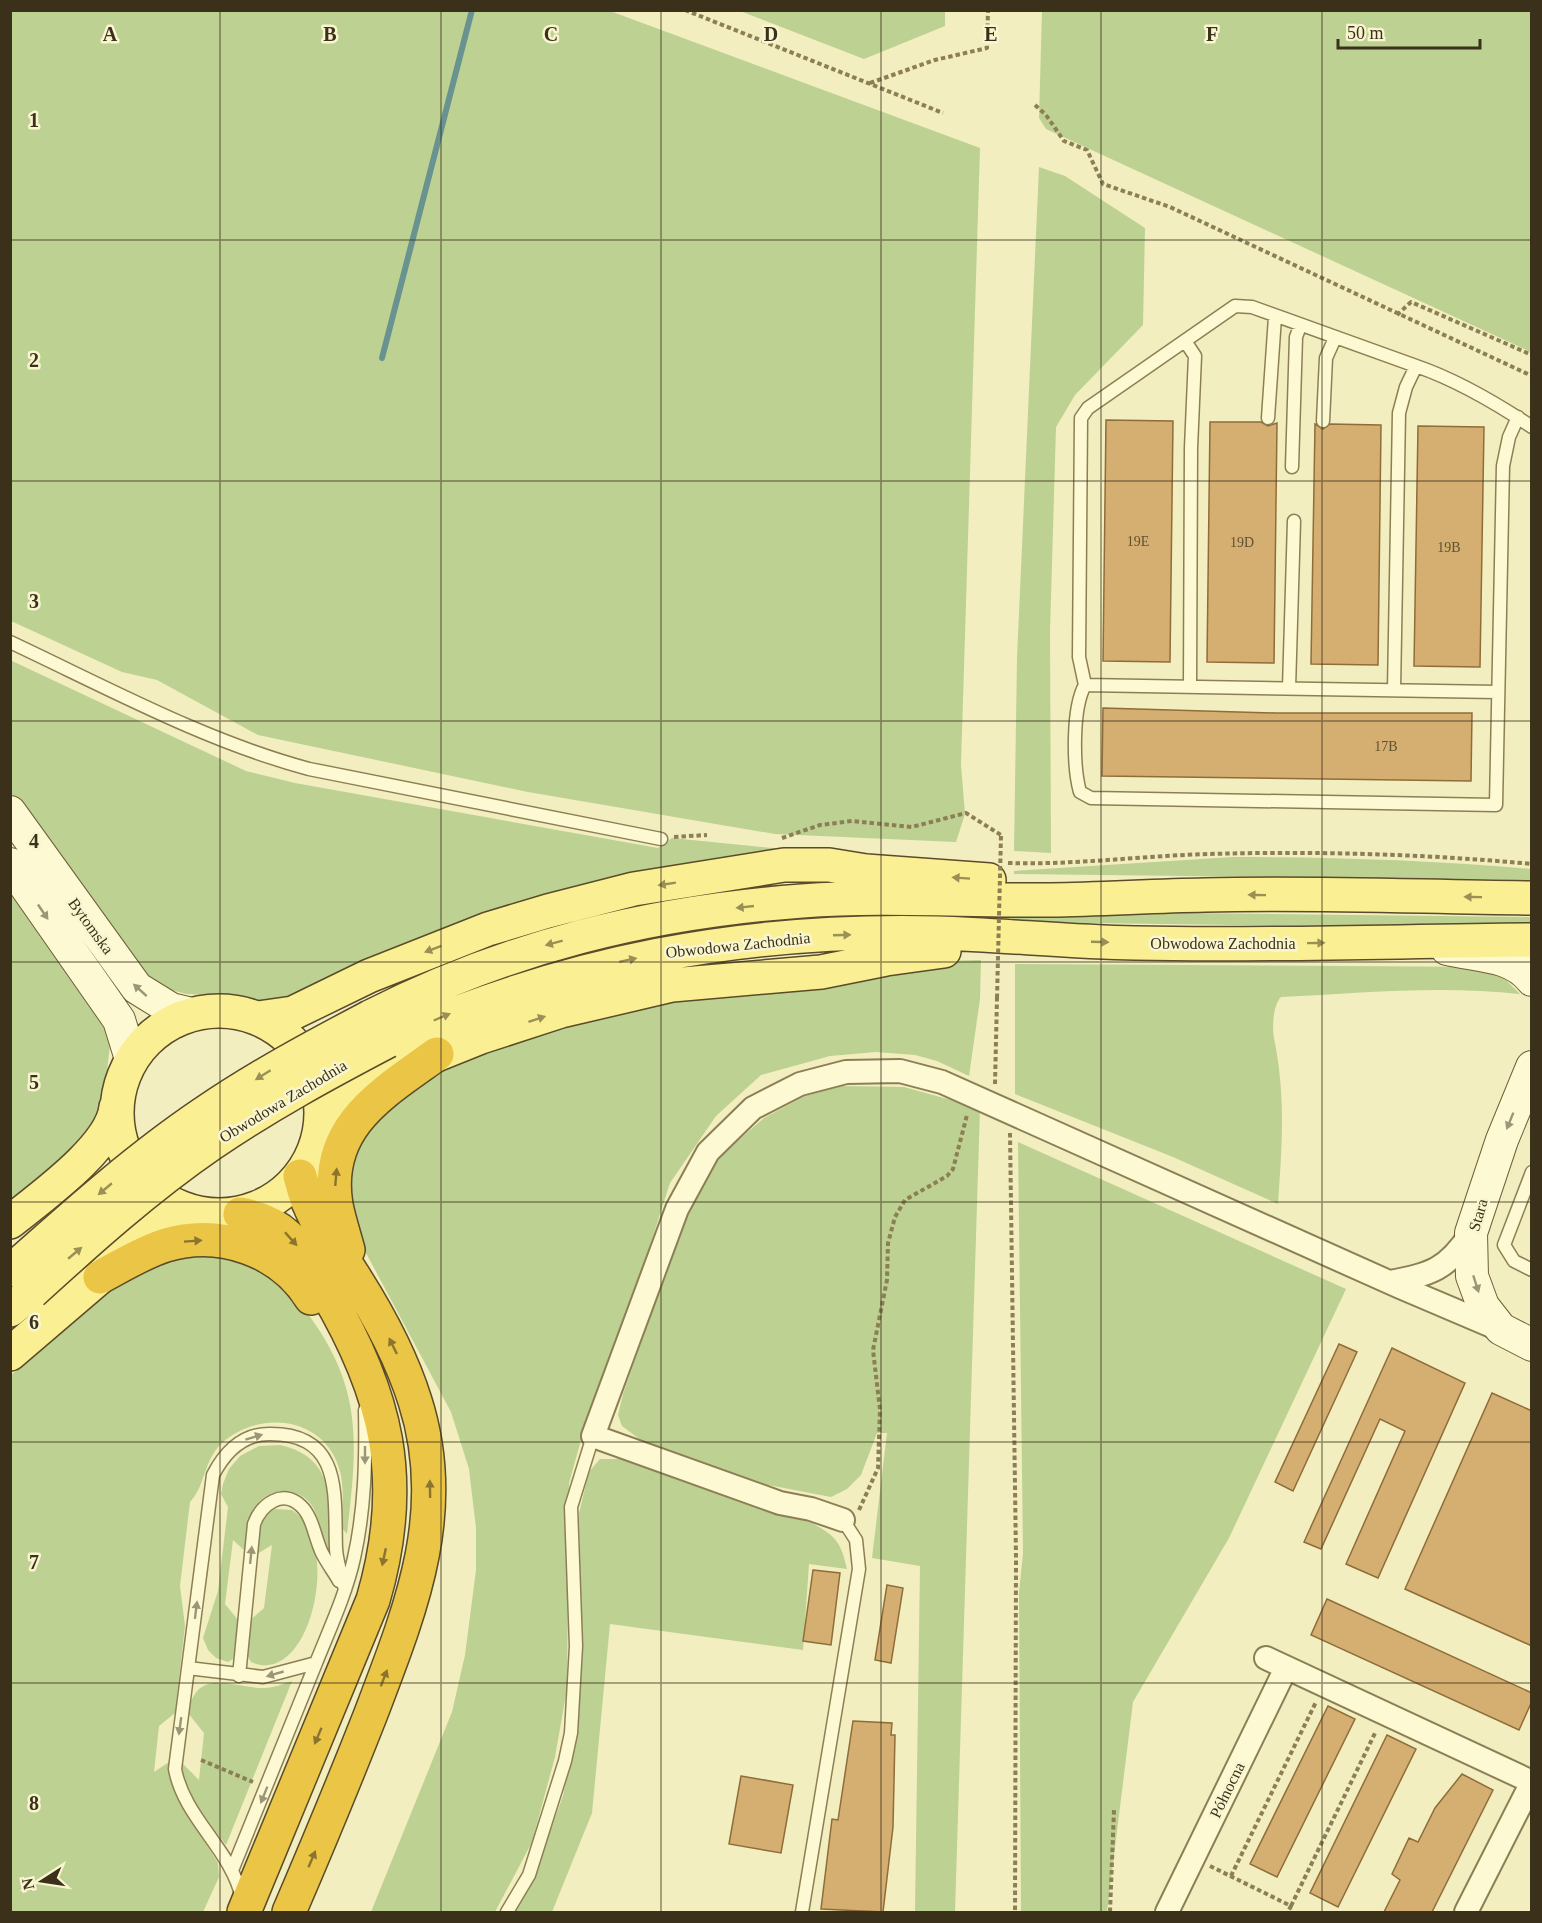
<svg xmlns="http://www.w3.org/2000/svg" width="1542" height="1923" font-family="Georgia,serif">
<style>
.green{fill:#bdd192}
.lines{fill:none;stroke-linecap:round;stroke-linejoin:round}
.stream{stroke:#699391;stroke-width:6}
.building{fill:#d4af71;stroke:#8f6d39;stroke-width:1.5}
.lane-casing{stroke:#8d7f55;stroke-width:15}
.street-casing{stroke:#8d7f55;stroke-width:26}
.secondary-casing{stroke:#6f5f39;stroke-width:34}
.primary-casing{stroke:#5a4b2a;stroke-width:36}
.highway-casing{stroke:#5a4b2a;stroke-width:36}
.path{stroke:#8d7f55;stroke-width:4;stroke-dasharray:4.5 3;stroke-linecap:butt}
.lane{stroke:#fcf9d3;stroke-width:12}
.street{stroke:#fcf9d3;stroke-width:22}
.secondary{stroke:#fcf9d3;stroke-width:32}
.primary{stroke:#faef92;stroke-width:33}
.highway{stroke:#ebc546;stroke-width:33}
.primary-bridge-casing{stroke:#5a4b2a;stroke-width:36;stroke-linecap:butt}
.path-bridge{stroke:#8d7f55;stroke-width:4;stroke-dasharray:4.5 3;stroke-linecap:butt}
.primary-bridge{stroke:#faef92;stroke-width:33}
.oneway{fill:#9a9056}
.oneway2{fill:#9c9577}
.oneway3{fill:#8a742e}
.grid{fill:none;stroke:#3b311b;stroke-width:1.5;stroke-opacity:0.55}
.labels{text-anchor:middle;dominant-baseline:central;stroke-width:5;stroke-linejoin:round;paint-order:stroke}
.number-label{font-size:14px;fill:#615030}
.street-label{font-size:16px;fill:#3b311b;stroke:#f9f6cf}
.grid-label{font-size:20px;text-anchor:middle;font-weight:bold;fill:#3b311b;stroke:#f9f6cf;stroke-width:5;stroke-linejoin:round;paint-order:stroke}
</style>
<rect width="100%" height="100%" fill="#f2eebf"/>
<path class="green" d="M10 11H610L980 148 961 765 965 814 956 842 775 834 528 792 258 735 157 680 122 672 11 621Z
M740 11H945V26L864 59Z
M1042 11H1531V352L1046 129 1039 118Z
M1039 167 1065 176 1145 228 1143 325 1075 395 1056 427 1050 632 1051 853 1014 851 1017 658Z
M10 660 246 771 295 783 658 848 672 838 833 854 569 891 458 922 306 991 274 1002 231 996 186 994 157 986 136 961 48 838 11 793Z
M1233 857C1333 857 1432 860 1531 869L1532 880 1014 874V871Z
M10 879 111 1037 104 1095 91 1134 10 1204Z
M1013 911 1531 917 1532 929 1012 922Z
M981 960 980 999 969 1076 937 1061 915 1055 876 1052 830 1056 761 1075 716 1116 670 1183 635 1292 586 1422 569 1483 567 1689 555 1757 532 1842 495 1912H371L452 1712 465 1655 476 1570V1528L469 1469 451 1412 366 1253 348 1213 353 1146 410 1085 473 1055 631 1006 942 961Z
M1015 964 1493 967 1520 994C1440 985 1360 993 1281 997 1273 1005 1272 1027 1274 1038 1286 1097 1282 1144 1278 1204L1173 1157 1015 1094Z
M842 1086 904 1087 980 1108 955 1912H915L920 1566 872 1558 887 1433H877L861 1475 847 1489 831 1497 763 1484 646 1444 622 1426 618 1415 623 1394 690 1204 721 1155 764 1118 805 1096Z
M1018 1142 1346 1289 1229 1538 1133 1702 1107 1912H1021L1019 1593 1023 1553Z
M216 1254C237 1260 262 1263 280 1277 291 1286 300 1303 308 1314 364 1390 357 1445 347 1534L342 1528C342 1505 346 1482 336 1460 316 1415 256 1412 222 1443 203 1461 206 1485 190 1502L180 1586 185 1626 175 1713 159 1726 154 1772 169 1762 171 1779 179 1800 218 1863 219 1877 203 1912H11L10 1376 131 1273 172 1255Z
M280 1445C338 1458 330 1506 329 1552 321 1541 321 1522 314 1509 301 1485 266 1485 254 1510 248 1523 248 1538 246 1552L233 1540 225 1604 238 1620 233 1659 228 1662 216 1658 208 1650 203 1638 218 1591 228 1507 221 1494 223 1484 229 1469 240 1456 259 1446Z
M600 1459H623L812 1523C836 1536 841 1542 847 1569L809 1564 803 1650 610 1624 592 1813 552 1912H515L529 1889 563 1796 574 1740 581 1685 579 1513 589 1472Z
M275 1509 292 1510C343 1541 311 1689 251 1662L246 1653 249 1621 264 1608 272 1545 257 1554C259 1536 257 1518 275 1509Z
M292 1681 226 1845C208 1820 184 1794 181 1762L199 1780 204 1733 188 1713C197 1666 231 1688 264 1688 274 1688 283 1684 292 1681Z"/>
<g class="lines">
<path class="stream" d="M382 358 472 10"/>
</g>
<path class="building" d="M1106 420 1173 421 1170 662 1103 661Z
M1210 422H1261L1268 426 1277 423 1274 663 1207 662Z
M1315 424 1323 429 1330 424 1381 425 1378 665 1311 664Z
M1418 426 1484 427 1480 667 1414 666Z
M1103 708 1275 713H1472L1471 781 1102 776Z
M1339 1344 1357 1352 1293 1491 1275 1482Z
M1392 1348 1465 1383 1378 1578 1346 1564 1405 1431 1380 1419 1321 1549 1304 1542Z
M1492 1393 1532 1411V1646L1405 1589Z
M813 1570 840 1573 831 1645 803 1641Z
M887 1585 903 1588 891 1663 875 1660Z
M1327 1599 1532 1693V1701L1519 1730 1311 1635Z
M1328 1706 1355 1719 1277 1877 1250 1864Z
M853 1721 892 1723 891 1735H895L893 1827 883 1912 821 1909 832 1819 838 1820Z
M1387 1735 1416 1749 1338 1907 1310 1893Z
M1462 1774 1493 1790 1432 1912H1384L1400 1880 1392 1874 1409 1838 1418 1842 1435 1808Z
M741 1776 793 1785 781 1853 729 1844Z"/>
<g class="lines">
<defs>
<path id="lane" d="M1185 341 1195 356 1191 448 1190 686
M1268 418 1275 317
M1323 421 1326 358 1335 338
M1292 467 1296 337 1300 326
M10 642C108 688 205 741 309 769L661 839
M1085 685 1079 657 1081 418 1088 408 1235 306 1252 307 1416 366
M1289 688 1294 521
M1394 690 1399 413 1406 387 1416 366C1457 380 1496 403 1532 427
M1497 692 1085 685C1072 708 1073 767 1080 792L1091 798 1496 805 1503 466 1509 437 1518 417
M1532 1172 1504 1245 1514 1261 1532 1270
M188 1668 263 1677 316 1663C330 1628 346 1594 354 1558 365 1509 366 1459 365 1410
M239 1676 254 1524C261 1505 282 1488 301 1506 313 1517 315 1539 322 1553 327 1563 334 1572 339 1581
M233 1868 316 1663
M242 1898C231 1849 184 1818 175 1769L213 1475C225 1452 242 1434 269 1434 344 1433 334 1497 336 1549 337 1563 342 1577 345 1590
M507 1912 529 1875 565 1761 571 1733 576 1646 571 1507 593 1436
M802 1912 859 1569 856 1540 843 1520"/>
<path id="street" d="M1390 1282C1431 1274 1447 1270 1471 1233
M843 1520 811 1509 780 1503 593 1436 677 1209 708 1152 753 1108 800 1084 846 1072 900 1071 942 1082 1400 1287 1499 1329
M1266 1658 1532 1782
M1167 1912 1286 1668
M1466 1912 1532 1782"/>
<path id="secondary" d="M10 812 137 988 171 1009 192 1014
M10 864 119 1020 131 1059
M1447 949C1476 956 1512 954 1532 980
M1532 1067 1502 1140 1471 1233 1472 1276 1483 1306 1501 1329 1532 1345"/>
<path id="primary" d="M117 1113a102 102 0 1 1 204 0a102 102 0 1 1-204 0Z
M370 1017C507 947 649 912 802 901 885 895 968 901 1051 900 1103 899 1154 896 1205 895 1314 892 1423 897 1532 898
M258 1018 293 1013 369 976 488 929 548 911 634 889 784 865H829L866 871 989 880
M388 1041C567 962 742 928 938 933 1004 935 1069 942 1135 943 1267 946 1400 941 1532 940
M321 1123 351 1093 374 1080 481 1037 561 1011 672 985 821 972 886 959 944 951
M10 1222C41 1197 112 1147 116 1107
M10 1310 32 1292
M10 1354 100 1277 157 1224 184 1210"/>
<path id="highway" d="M240 1214C289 1223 300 1249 325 1290 387 1394 408 1481 373 1600L244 1912
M348 1250C344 1235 339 1220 336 1205 323 1126 383 1093 437 1054
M100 1277C121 1266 143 1252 166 1245 220 1229 281 1250 311 1298
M289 1912C317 1847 344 1782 370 1716 410 1611 451 1513 415 1401 401 1356 378 1314 353 1275 339 1252 320 1231 310 1206 305 1197 303 1186 300 1176"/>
</defs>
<use href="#lane" class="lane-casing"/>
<use href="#street" class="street-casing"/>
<use href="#secondary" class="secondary-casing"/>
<use href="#primary" class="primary-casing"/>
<use href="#highway" class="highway-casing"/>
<path class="path" d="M685 10 943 113
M870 83 935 60 987 48 988 10
M1035 105 1046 115 1064 141 1087 150 1103 184 1170 207 1532 376
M1397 315 1411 302 1532 355
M674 837 707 835
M782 838 820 825 852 821 912 827 966 813 1001 835
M1008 863C1075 865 1141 856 1208 854 1316 851 1425 854 1532 864
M995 1084 997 998
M1010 1133 1016 1558 1015 1912
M859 1510 878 1468 880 1410 873 1350 887 1280 888 1243 895 1217 905 1200 947 1176 953 1169 967 1115
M201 1760 253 1782
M1210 1866 1291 1906 1288 1912
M1231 1876 1316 1702
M1291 1906 1376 1731
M1110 1912 1114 1810"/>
<use href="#lane" class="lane"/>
<use href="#street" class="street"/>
<use href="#secondary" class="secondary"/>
<use href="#primary" class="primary"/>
<use href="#highway" class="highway"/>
<defs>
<path id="primary-bridge" d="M12 1270C73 1216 135 1160 203 1114 257 1077 313 1047 370 1017
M32 1292C89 1240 147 1188 211 1144 268 1105 327 1073 388 1041"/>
</defs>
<use href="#primary-bridge" class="primary-bridge-casing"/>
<path class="path-bridge" d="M997 998 1001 835"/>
<use href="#primary-bridge" class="primary-bridge"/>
</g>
<defs><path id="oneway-solid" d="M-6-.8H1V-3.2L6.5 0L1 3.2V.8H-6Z" transform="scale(1.5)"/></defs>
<g class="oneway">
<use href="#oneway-solid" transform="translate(961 878) rotate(-176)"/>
<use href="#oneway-solid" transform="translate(667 884) rotate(171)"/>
<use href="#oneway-solid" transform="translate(1257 895) rotate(-179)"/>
<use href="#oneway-solid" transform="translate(1473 897) rotate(-179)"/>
<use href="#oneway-solid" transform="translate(745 907) rotate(174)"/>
<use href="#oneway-solid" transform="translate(842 935) rotate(-2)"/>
<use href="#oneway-solid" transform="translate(1100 942) rotate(2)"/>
<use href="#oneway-solid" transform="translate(554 943) rotate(165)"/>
<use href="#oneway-solid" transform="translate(1316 943) rotate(-1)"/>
<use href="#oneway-solid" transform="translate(433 949) rotate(159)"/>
<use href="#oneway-solid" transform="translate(628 960) rotate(-12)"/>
<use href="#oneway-solid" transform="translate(442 1017) rotate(-23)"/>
<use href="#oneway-solid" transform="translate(537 1019) rotate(-18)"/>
<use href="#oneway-solid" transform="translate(263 1075) rotate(148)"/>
<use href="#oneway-solid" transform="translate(105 1189) rotate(140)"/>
<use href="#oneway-solid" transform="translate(75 1253) rotate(-40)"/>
</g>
<g class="oneway2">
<use href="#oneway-solid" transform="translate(43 912) rotate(56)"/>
<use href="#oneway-solid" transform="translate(140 990) rotate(-138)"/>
<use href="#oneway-solid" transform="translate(1510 1121) rotate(112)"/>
<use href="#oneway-solid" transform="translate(1476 1284) rotate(72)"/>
<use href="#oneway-solid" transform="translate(254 1437) rotate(-17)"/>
<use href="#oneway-solid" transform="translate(365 1455) rotate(90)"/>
<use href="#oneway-solid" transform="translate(251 1555) rotate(-84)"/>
<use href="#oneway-solid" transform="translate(196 1610) rotate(-83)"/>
<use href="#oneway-solid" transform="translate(275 1674) rotate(164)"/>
<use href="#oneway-solid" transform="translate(180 1726) rotate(98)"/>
<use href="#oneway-solid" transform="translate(264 1795) rotate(112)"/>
</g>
<g class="oneway3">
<use href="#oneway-solid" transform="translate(336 1177) rotate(-85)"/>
<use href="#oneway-solid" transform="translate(291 1239) rotate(48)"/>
<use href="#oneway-solid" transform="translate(193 1241) rotate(-4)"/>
<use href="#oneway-solid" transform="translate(393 1346) rotate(-116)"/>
<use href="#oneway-solid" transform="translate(430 1489) rotate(-91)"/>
<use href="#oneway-solid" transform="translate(384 1557) rotate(102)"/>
<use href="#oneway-solid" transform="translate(384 1678) rotate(-69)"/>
<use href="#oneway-solid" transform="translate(318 1736) rotate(113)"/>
<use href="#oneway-solid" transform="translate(312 1859) rotate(-67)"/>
</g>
<path class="grid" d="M220 10V1912M441 10V1912M661 10V1912M881 10V1912M1101 10V1912M1322 10V1912M10 240H1532M10 481H1532M10 721H1532M10 962H1532M10 1202H1532M10 1442H1532M10 1683H1532"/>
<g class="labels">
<g class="number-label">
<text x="1138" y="541">19E</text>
<text x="1242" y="542">19D</text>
<text x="1449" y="547">19B</text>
<text x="1386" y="746">17B</text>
</g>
<g class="street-label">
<text transform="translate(91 926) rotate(54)">Bytomska</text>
<text x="1223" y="943">Obwodowa Zachodnia</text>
<text transform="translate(738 945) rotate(-6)">Obwodowa Zachodnia</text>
<text transform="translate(283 1101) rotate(-31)">Obwodowa Zachodnia</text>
<text transform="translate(1478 1215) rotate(-74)">Stara</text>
<text transform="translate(1227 1790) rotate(-64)">Północna</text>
</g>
</g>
<g class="grid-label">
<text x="110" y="41">A</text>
<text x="330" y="41">B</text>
<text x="551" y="41">C</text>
<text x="771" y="41">D</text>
<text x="991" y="41">E</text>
<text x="1212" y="41">F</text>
<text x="34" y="127">1</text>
<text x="34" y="367">2</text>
<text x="34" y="608">3</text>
<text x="34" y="848">4</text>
<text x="34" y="1089">5</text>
<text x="34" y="1329">6</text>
<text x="34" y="1569">7</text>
<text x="34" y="1810">8</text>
</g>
<rect width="1542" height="1923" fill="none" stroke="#3b311b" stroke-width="24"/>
<g transform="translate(42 1881) rotate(258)" stroke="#f9f6cf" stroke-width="4.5" paint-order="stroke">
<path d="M0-4.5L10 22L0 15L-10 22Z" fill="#3b311b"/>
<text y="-9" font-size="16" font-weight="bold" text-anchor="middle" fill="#3b311b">N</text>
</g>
<path d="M1338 39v9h142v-9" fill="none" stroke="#3b311b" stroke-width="3"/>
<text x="1347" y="39" font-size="18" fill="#3b311b" stroke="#f9f6cf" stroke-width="4.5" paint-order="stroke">50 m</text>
</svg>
